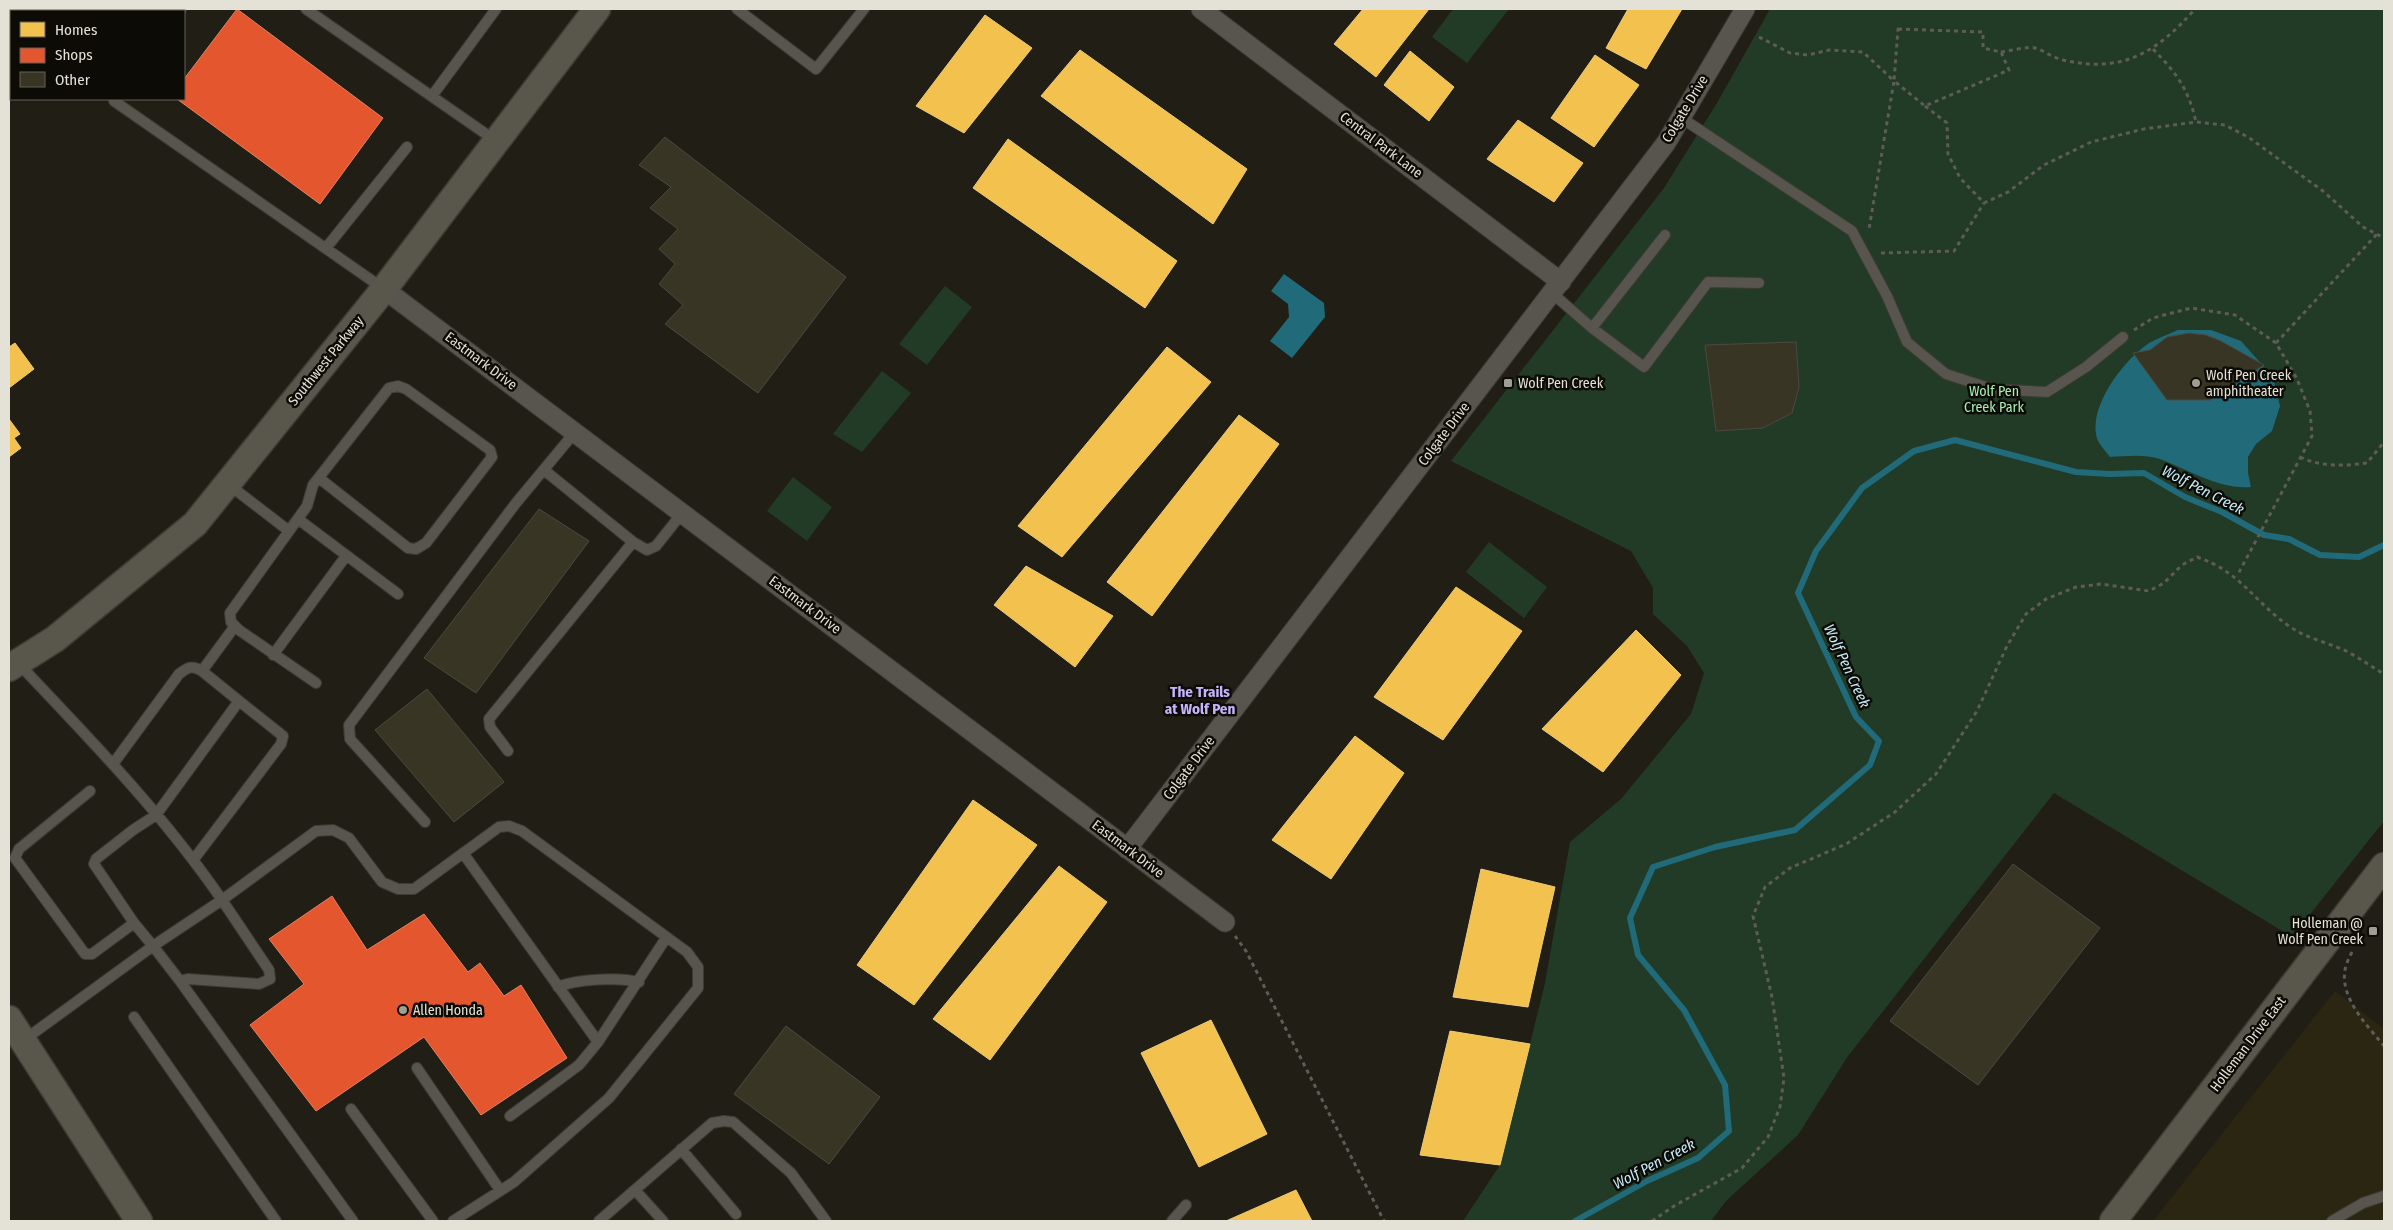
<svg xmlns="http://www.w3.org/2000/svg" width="2393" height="1230" font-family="'Fira Sans Condensed',sans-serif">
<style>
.built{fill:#2b2612}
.green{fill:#223b26}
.water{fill:#206a7a}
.homes{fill:#f2c14e;stroke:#eecb77}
.shops{fill:#e4572e;stroke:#e48061}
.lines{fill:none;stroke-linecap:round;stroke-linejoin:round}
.stream{stroke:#206a7a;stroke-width:6}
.building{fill:#393525;stroke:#4b4942}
.lane-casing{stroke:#3e3b35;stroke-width:12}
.street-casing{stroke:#3e3b35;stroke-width:21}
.secondary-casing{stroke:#3e3b35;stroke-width:29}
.path{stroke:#5e5c56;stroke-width:3;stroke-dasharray:4 4;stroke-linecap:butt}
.lane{stroke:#57554e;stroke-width:10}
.street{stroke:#57554e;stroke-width:19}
.secondary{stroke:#59564c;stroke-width:26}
.poi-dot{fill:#a09d93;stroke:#0d0b05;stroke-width:2}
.labels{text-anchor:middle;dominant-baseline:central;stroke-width:5;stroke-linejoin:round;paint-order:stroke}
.street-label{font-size:14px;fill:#e4e1d7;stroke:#0d0b05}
.poi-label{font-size:14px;fill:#e4e1d7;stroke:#0d0b05;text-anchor:start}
.park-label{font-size:14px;fill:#a6efb2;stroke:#0d0b05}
.water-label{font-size:15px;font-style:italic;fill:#c3ebf7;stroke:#0d0b05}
.neighbourhood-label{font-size:15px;font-weight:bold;fill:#c3b5fc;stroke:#0d0b05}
</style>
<rect width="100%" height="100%" fill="#211e16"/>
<path class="built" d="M2335 991 2384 1029V1221H2153Z"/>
<path class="green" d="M1453 9H1509L1467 63 1432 37Z
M1770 9H2384V821L2292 937 2054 793 1848 1056 1798 1135 1726 1201 1711 1221H1463L1500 1165 1545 983 1570 842 1621 799 1691 714 1704 673 1687 646 1653 614V588L1631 551 1451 461 1664 188 1717 103Z
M945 286 972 307 927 365 899 344Z
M882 371 911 393 862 452 833 434Z
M793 477 832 507 807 541 767 511Z
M1489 542 1547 587 1524 618 1466 572Z"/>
<path class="water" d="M1284 274 1324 303 1325 317 1292 358 1270 341 1289 317 1288 304 1271 291Z
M2178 330H2211L2241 341 2273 377 2280 406 2272 431 2256 444 2248 457V473L2251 487C2220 490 2189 470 2160 459 2145 454 2126 456 2110 457 2105 450 2097 443 2096 434 2091 403 2124 360 2149 343 2158 338 2169 334 2178 330Z"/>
<path class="homes" d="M9 9H48L51 11H11V64L9 67Z
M1363 9H1429L1376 77 1334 44Z
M1628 9H1682L1646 69 1606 48Z
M985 15 1032 48 964 133 916 106Z
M1080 50 1247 169 1213 224 1041 96Z
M1410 51 1454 87 1429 121 1384 85Z
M1595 55 1639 85 1594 147 1551 118Z
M1518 120 1583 163 1554 202 1487 159Z
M1008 139 1177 261 1145 308 973 188Z
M15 343 34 369 9 388V347Z
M1167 347 1211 382 1062 557 1018 526Z
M1239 415 1279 444 1152 616 1107 582Z
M9 419 20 434 14 438 21 448 9 457Z
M1026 566 1113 616 1075 667 994 605Z
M1456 587 1522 631 1443 740 1374 697Z
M1636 630 1681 675 1603 772 1542 729Z
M1355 736 1404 773 1331 879 1272 840Z
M973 800 1037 845 914 1005 857 965Z
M1059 866 1107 902 990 1060 933 1019Z
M1481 869 1555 887 1528 1007 1453 997Z
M1211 1020 1267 1134 1199 1167 1141 1053Z
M1450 1031 1530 1044 1500 1165 1420 1155Z
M1296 1190 1312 1221H1226Z"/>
<path class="shops" d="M237 9 383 118 320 204 177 99H184V79Z
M332 896 367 950 424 914 468 972 480 963 504 996 521 985 567 1058 481 1115 424 1037 316 1111 250 1025 304 984 269 939Z"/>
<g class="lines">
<path class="stream" d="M1575 1221 1647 1181 1698 1158 1729 1131 1725 1085 1684 1010 1638 955 1630 918 1653 867 1715 847 1795 830 1870 765 1879 741 1856 717 1798 593 1816 551 1862 488 1914 451 1955 440 2076 472 2110 474 2144 473 2185 497 2222 512 2264 535 2289 539 2320 555 2359 557 2384 545"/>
</g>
<path class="building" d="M665 137 846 277 758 393 665 324 683 305 659 284 675 264 659 249 678 229 650 208 671 187 639 165Z
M2189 333 2206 335 2221 341 2264 365 2210 400H2167L2133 353 2150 350 2167 337Z
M1796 342 1799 387 1792 413 1763 428 1716 431 1705 345Z
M539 509 589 541 476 693 424 658Z
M427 689 504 782 454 822 375 730Z
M2013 864 2100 928 1978 1085 1890 1021Z
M786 1026 880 1097 829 1164 734 1094Z"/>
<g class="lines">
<defs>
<path id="lane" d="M306 9 496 141
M737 9 816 69 864 9
M180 11 181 9
M432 96 496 9
M116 99 114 101 384 289
M1680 117 1852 231 1887 296 1907 342 1946 374 1992 389 2047 392 2086 367 2123 337
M326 248 407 147
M1552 293 1592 328 1644 367 1708 282 1759 283
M1592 328 1665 235
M544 470 633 542
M228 484 289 531
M298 519 398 594
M273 655 346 556
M18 663C90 739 163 814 222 900L153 946 180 981 188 979 259 984 270 979 269 970 222 900 316 831 333 830 349 838 382 882 398 889H414L499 827 509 826 522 831 687 952 698 967V988L609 1098 514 1182 453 1221
M316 683 239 630 231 622 230 613 307 506 313 485 389 388 398 386 406 389 490 450 492 457 426 543 416 549 408 548 319 478
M508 751 490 727 489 719 633 542 647 550 656 546 683 512
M113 764 179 674C188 667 192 665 202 671L235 626
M425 822 350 739 349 725 516 503 575 432
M463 853 598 1042 579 1065 510 1116
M194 859 281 744 283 736 239 701
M134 923 94 864 96 859 133 830 156 815 239 701 202 671
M180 981 353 1221
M558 987C576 979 619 977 639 982
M134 1017 276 1221
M24 1040 153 946 134 923 92 954H85L15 858 19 849 90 791
M598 1042 666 938
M417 1068 500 1190
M351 1109 433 1221
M681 1149 736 1214
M635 1190 663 1221
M599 1221 712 1123 724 1121 733 1122 791 1173 826 1221
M1172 1221 1186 1205
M2332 1221 2363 1203 2384 1196"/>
<path id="street" d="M1201 9 1561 282
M384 289 1225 922
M1127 849 1666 143 1745 9"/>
<path id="secondary" d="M9 668 55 639 195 524 384 289 597 9
M9 1019 139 1221
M2113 1221 2384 866"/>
</defs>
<use href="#lane" class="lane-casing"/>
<use href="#street" class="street-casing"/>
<use href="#secondary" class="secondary-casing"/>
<path class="path" d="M1898 29 1983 32V48L2001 52 2009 70 1925 106 1894 81Z
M1759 37 1790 53 1808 55 1829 50 1863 52 1894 81 1869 229
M2153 49C2177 74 2188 88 2196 122
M2001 52C2009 51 2028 46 2035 48 2045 51 2053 58 2063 60 2123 74 2157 52 2195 9
M1925 106 1947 123 1948 154 1960 178 1984 203 2008 192 2044 165 2091 142 2144 129 2196 122 2225 125 2248 137 2323 191 2363 227 2384 238
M1881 253 1954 251 1984 203
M2134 330 2153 318 2191 308 2235 315 2276 343 2297 379 2310 411 2312 436 2237 576
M2276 343 2377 234
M2300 457C2321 467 2344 466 2367 463L2384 442
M1235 936 1246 951 1384 1221
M2352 952C2349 958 2346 964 2345 970 2340 999 2368 1026 2384 1046
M1652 1221 1674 1206 1742 1168 1768 1137 1780 1107 1784 1078 1772 997 1753 916 1765 887 1790 868 1846 844 1895 812 1936 774 1977 711 2007 646 2026 614 2046 599 2076 587 2101 584 2149 591 2164 583 2182 565 2197 557C2242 572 2255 604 2292 628 2308 639 2330 643 2348 652 2361 659 2372 667 2384 674"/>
<use href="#lane" class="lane"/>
<use href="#street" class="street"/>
<use href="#secondary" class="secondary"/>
</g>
<g class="poi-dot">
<rect x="1503" y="378" width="10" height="10" rx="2.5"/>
<circle cx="2196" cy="383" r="5"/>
<rect x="2368" y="926" width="10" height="10" rx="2.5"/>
<circle cx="403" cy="1010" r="5"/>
</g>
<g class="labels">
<g class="street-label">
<text transform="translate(1685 109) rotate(-59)">Colgate Drive</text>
<text transform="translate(1381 145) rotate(37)">Central Park Lane</text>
<text transform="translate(326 361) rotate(-51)">Southwest Parkway</text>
<text transform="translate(481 361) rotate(37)">Eastmark Drive</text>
<text transform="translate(1444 434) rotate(-53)">Colgate Drive</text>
<text transform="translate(805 605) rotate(37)">Eastmark Drive</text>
<text transform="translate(1189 768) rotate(-53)">Colgate Drive</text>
<text transform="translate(1128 849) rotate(37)">Eastmark Drive</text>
<text transform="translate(2248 1044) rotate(-53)">Holleman Drive East</text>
</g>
<g class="poi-label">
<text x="2206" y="375">Wolf Pen Creek<tspan x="2206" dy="16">amphitheater</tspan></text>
<text x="1518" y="383">Wolf Pen Creek</text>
<text x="2363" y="923" text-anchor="end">Holleman @<tspan x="2363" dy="16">Wolf Pen Creek</tspan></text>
<text x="413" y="1010">Allen Honda</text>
</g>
<g class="park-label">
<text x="1994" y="391">Wolf Pen<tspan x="1994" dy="16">Creek Park</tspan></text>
</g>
<g class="water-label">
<text transform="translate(2203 490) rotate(27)">Wolf Pen Creek</text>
<text transform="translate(1847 666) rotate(65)">Wolf Pen Creek</text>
<text transform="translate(1654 1164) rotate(-28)">Wolf Pen Creek</text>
</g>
<g class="neighbourhood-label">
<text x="1200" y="692">The Trails<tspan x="1200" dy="17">at Wolf Pen</tspan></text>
</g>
</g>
<rect width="2393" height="1230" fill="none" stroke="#e4e1d7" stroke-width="20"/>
<rect x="10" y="10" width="175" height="90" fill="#0d0b05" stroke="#636159"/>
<rect x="20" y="22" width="25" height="15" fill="#f2c14e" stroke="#636159"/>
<text x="55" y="35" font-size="15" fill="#e4e1d7">Homes</text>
<rect x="20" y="48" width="25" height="15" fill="#e4572e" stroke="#636159"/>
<text x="55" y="60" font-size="15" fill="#e4e1d7">Shops</text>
<rect x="20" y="72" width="25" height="15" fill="#393525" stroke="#636159"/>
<text x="55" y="85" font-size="15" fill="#e4e1d7">Other</text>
</svg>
